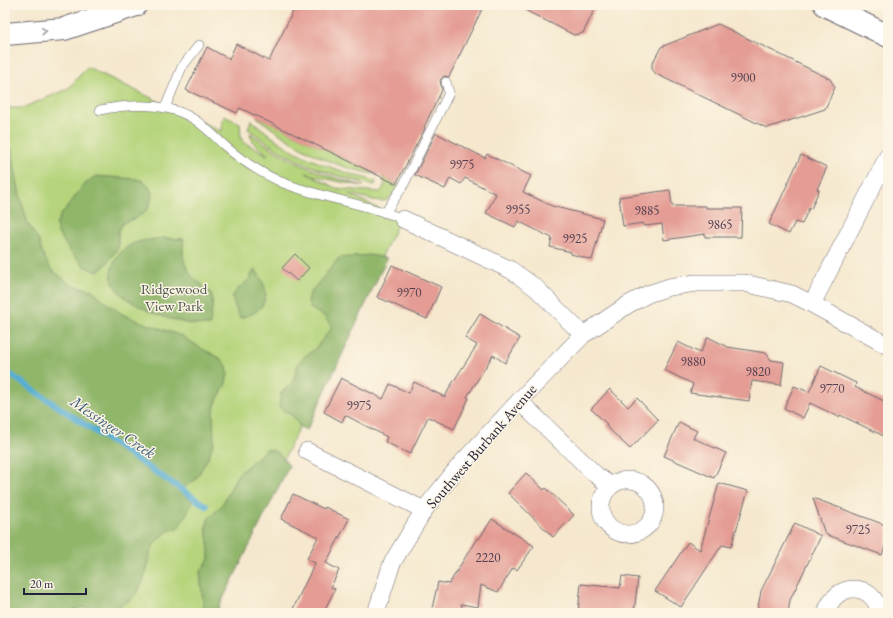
<svg xmlns="http://www.w3.org/2000/svg" width="893" height="618" font-family="'EB Garamond',serif">
<style>
.green{fill:#b5d47b;stroke:#6c7b5b}
.forest{fill:#90b66b;stroke:#596c53}
.lines{fill:none;stroke-linecap:round;stroke-linejoin:round}
.stream{stroke:#57aed4;stroke-width:6}
.building{fill:#e49c94}
.lane-casing{stroke:#6c676e;stroke-width:10}
.street-casing{stroke:#6c676e;stroke-width:18}
.secondary-casing{stroke:#6c676e;stroke-width:24}
.highway-casing{stroke:#6c676e;stroke-width:24}
.lane{stroke:#fff;stroke-width:9}
.street{stroke:#fff;stroke-width:17}
.secondary{stroke:#fff;stroke-width:22}
.highway{stroke:#fff;stroke-width:22}
.oneway{stroke:#9c9ca7}
.labels{text-anchor:middle;dominant-baseline:central;stroke-width:3;stroke-linejoin:round;paint-order:stroke}
.number-label{font-size:13px;fill:#524051}
.park-label{font-size:15px;fill:#4e574e;stroke:#fcf5e5}
.street-label{font-size:15px;fill:#22223b;stroke:#fcf5e5}
.water-label{font-size:16px;font-style:italic;fill:#375a78;stroke:#fcf5e5}
</style>
<rect width="100%" height="100%" fill="#fcf5e5"/>
<filter id="ink" filterUnits="userSpaceOnUse"><feTurbulence type="fractalNoise" baseFrequency=".025" numOctaves="2"/><feDisplacementMap in="SourceGraphic" scale="8" xChannelSelector="R" yChannelSelector="G"/><feConvolveMatrix kernelMatrix="1 2 1 2 8 2 1 2 1" color-interpolation-filters="sRGB"/></filter>
<filter id="wash" filterUnits="userSpaceOnUse"><feTurbulence type="fractalNoise" baseFrequency=".012" numOctaves="4" result="noise"/><feDisplacementMap in="SourceGraphic" scale="16" xChannelSelector="R" yChannelSelector="G"/><feGaussianBlur stdDeviation="0.9" result="paint"/><feColorMatrix in="noise" values="0 0 0 0 0 0 0 0 0 0 0 0 0 0 0 0 0 1.4 0 .05"/><feComposite in="paint" operator="in"/></filter>
<g filter="url(#wash)">
<rect width="100%" height="100%" fill="#f5e8ce"/>
<path class="green" d="M87 67 222 132V123L224 116 240 123 241 137 243 142 268 155C259 146 254 149 250 133 288 162 318 174 364 186 344 183 325 179 306 173L336 188 343 189 380 192 382 190 385 184 382 177 400 186C396 191 392 197 387 200 378 204 359 195 349 194L400 219 209 613H81L5 577V108H22L68 89Z
M257 116 378 175C366 172 353 170 342 166 311 155 283 138 257 117Z
M251 120C259 126 267 133 275 139 305 160 341 172 376 181L375 185C345 179 315 170 287 155 273 148 261 138 248 129Z"/>
<path class="forest" d="M5 133 12 151 20 196 28 224 39 241 42 253 51 269 71 285 92 290 108 304 122 314 141 322 182 336 202 349 220 358 227 366 228 375 225 386 217 400 213 413 214 441 209 456 196 479 183 488V493L193 502C193 504 179 526 178 528 176 529 171 530 169 531 164 534 159 538 155 543 149 551 150 560 147 569 145 579 139 591 132 598 116 613 97 606 79 608 75 608 73 612 68 613 57 615 14 614 5 609Z
M96 176 136 179 143 181 149 187 152 193 151 200 149 207 144 213 136 218 123 223 118 232V248L104 267 98 271H94L84 266 70 251 58 233 56 225 61 214 65 210 84 185 91 179Z
M162 238 184 239C181 256 184 269 197 281 202 285 208 288 211 294 215 302 210 316 210 325 202 325 194 325 186 323 162 318 95 296 115 261 126 241 141 241 162 238Z
M369 255 387 258 307 430 300 427 294 417 279 407 281 393 293 381 299 362 306 355 314 350 332 328 325 317 310 308 308 302 310 293 339 258Z
M255 269C264 281 272 298 258 310 253 314 246 316 240 318L234 304 232 297 237 290 248 281Z
M267 449C278 450 282 457 289 466L216 613H204L200 572 209 559V550L206 526 209 518 222 505 238 474Z"/>
<g class="lines">
<path class="stream" d="M5 371 206 506"/>
</g>
<g id="blocks">
<path class="building" d="M296 5H484L449 77 444 76 440 80 442 90 424 127 425 128 396 184 240 108 237 113 186 90 207 47 229 59 236 44 269 61Z
M515 5H597L583 33 574 35Z
M718 24 830 79 835 87 825 109 767 128 656 74 652 69V64L661 47Z
M436 133 485 158 487 154 531 176 523 192 552 206 603 219 592 260 571 254V252L550 247 552 238 518 221 515 227 486 213 496 194 465 178 461 184 450 178 445 189 415 175Z
M801 155 827 167 817 189 819 190 811 209 809 208 802 224 795 222 789 234 769 224Z
M670 190 672 206H706V208H742L741 237H705V234L664 240 662 224 644 226 643 223 623 226 619 197Z
M295 254 309 268 297 281 282 268Z
M392 265 441 287 427 319 377 297Z
M480 314 520 338 505 363 493 355 467 397 469 398 454 429 428 417 410 454 385 442 387 437 345 415 342 422 324 412 341 378 383 399 390 384 409 393 414 382 445 397 450 387 477 345 465 338Z
M708 337 728 347 766 353 771 360 784 362 781 385 752 381 749 401 690 393 693 384 664 370 678 342 700 353Z
M821 366 856 383 855 387 888 403V438L840 415 839 417 810 403 803 418 784 408 794 386 809 392Z
M610 389 628 407 637 398 658 420 630 449 606 426 607 424 591 409Z
M679 422 697 431 693 438 726 453 714 478 664 456Z
M526 473 544 490 546 488 574 515 553 537 508 493Z
M719 483 748 491 731 547 722 545 681 607 655 591 688 542 700 550Z
M293 494 324 509 325 507 349 519 326 563 339 570 331 587 335 589 323 613H291L315 563 307 559 318 537 281 519Z
M813 498 888 526V537L882 555 825 534Z
M492 519 534 546 517 570 513 568 498 592 481 585 478 607 461 604 464 613H431L438 582 449 584 477 538 479 539Z
M795 523 821 536 790 600 788 613H757L761 591Z
M622 576 638 578 634 613H578L581 584 620 588Z"/>
</g>
</g>
<g filter="url(#ink)">
<use href="#blocks" fill-opacity="0" stroke="#6c676e" stroke-width="1"/>
<g class="lines">
<defs>
<path id="lane" d="M165 108 182 67 199 45
M100 110C130 104 165 102 192 118 204 125 214 136 225 146 241 160 261 173 281 182 320 198 364 203 403 219
M385 213 403 186 449 93 446 82"/>
<path id="street" d="M403 219 511 270 536 288 583 335 629 304 648 294 669 287 696 283H744L792 294 812 304 888 346
M812 304 888 156
M519 401 596 475 611 486
M307 451 424 510
M601 507a27 27 0 1 1 54 0a27 27 0 1 1-54 0Z
M376 613 392 563 424 510 460 465 519 401 583 335
M826 613C835 581 873 581 880 613"/>
<path id="secondary" d="M825 5 888 36"/>
<path id="highway" d="M5 34 64 29 136 5"/>
</defs>
<use href="#lane" class="lane-casing"/>
<use href="#street" class="street-casing"/>
<use href="#secondary" class="secondary-casing"/>
<use href="#highway" class="highway-casing"/>
<use href="#lane" class="lane"/>
<use href="#street" class="street"/>
<use href="#secondary" class="secondary"/>
<use href="#highway" class="highway"/>
</g>
<defs><path id="oneway-chevron" d="M-2-3.5L2.5 0L-2 3.5" fill="none" stroke-width="1.6" stroke-linecap="round" stroke-linejoin="round"/></defs>
<use class="oneway" href="#oneway-chevron" transform="translate(44 31) rotate(-4)"/>
</g>
<g class="labels">
<g class="number-label">
<text x="743" y="77">9900</text>
<text x="462" y="164">9975</text>
<text x="518" y="209">9955</text>
<text x="647" y="210">9885</text>
<text x="720" y="224">9865</text>
<text x="575" y="238">9925</text>
<text x="409" y="292">9970</text>
<text x="693" y="361">9880</text>
<text x="758" y="371">9820</text>
<text x="832" y="388">9770</text>
<text x="359" y="405">9975</text>
<text x="858" y="529">9725</text>
<text x="488" y="557">2220</text>
</g>
<g class="park-label">
<text x="174" y="288">Ridgewood<tspan x="174" dy="17">View Park</tspan></text>
</g>
<g class="street-label">
<text transform="translate(481 446) rotate(-49)">Southwest Burbank Avenue</text>
</g>
<g class="water-label">
<text transform="translate(113 427) rotate(34)">Messinger Creek</text>
</g>
</g>
<rect width="893" height="618" fill="none" stroke="#fcf5e5" stroke-width="20"/>
<path d="M24 588v6h62v-6" fill="none" stroke="#22223b" stroke-width="2"/>
<text x="30" y="588" font-size="12" fill="#22223b" stroke="#fcf5e5" stroke-width="3" paint-order="stroke">20 m</text>
</svg>
